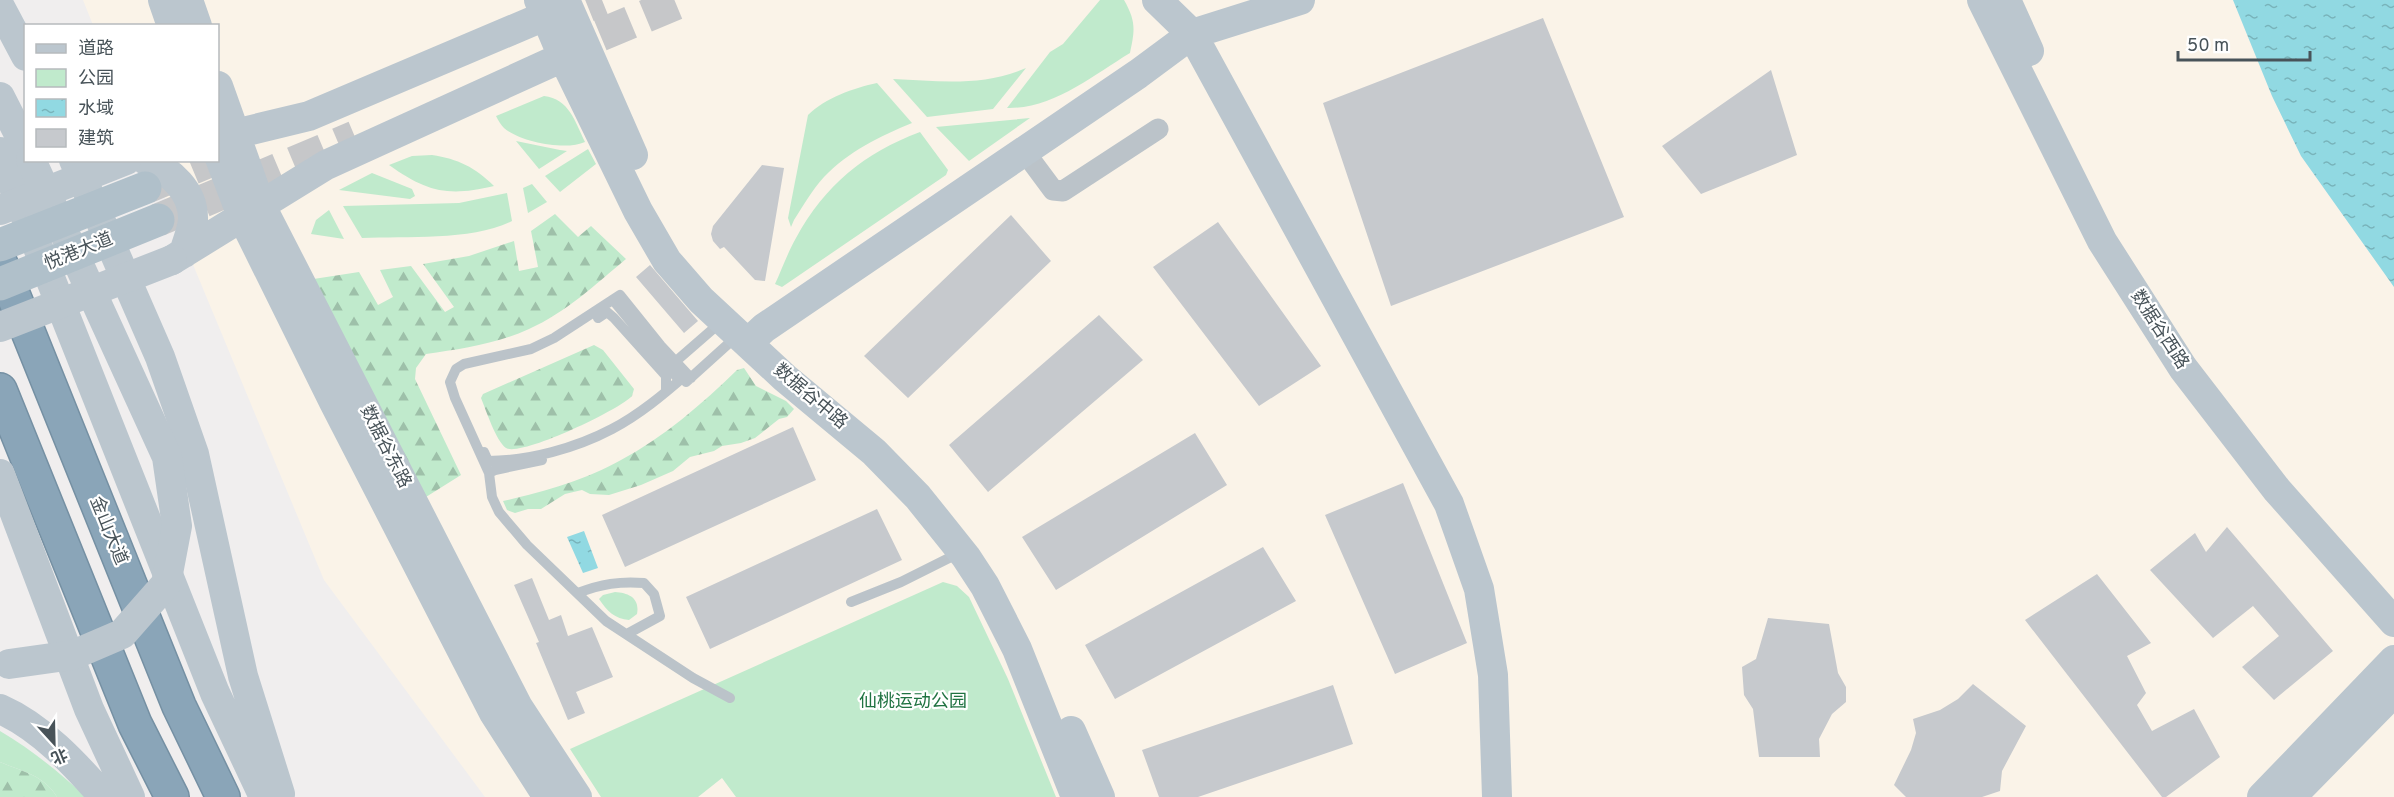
<svg xmlns="http://www.w3.org/2000/svg" width="2394" height="797" font-family="Overpass,'Noto Sans SC',sans-serif">
<style>
.commercial{fill:#faf3e8}
.green{fill:#c0eacc}
.forest{fill:url(#forest-firs)}
.water{fill:url(#water-ripples)}
.building{fill:#c6c9cd}
.lines{fill:none;stroke-linecap:round;stroke-linejoin:round}
.primary-tunnel{stroke:#c6c7c9;stroke-width:33;stroke-dasharray:33 16;stroke-linecap:butt}
.highway-casing{stroke:#7590a3;stroke-width:36}
.lane{stroke:#bbc3c9;stroke-width:10}
.street{stroke:#bbc3c9;stroke-width:21}
.secondary{stroke:#bbc6ce;stroke-width:30}
.highway{stroke:#8aa5b8;stroke-width:33}
.secondary-bridge{stroke:#bbc6ce;stroke-width:30}
.primary-bridge{stroke:#b0c0ca;stroke-width:33}
.labels{text-anchor:middle;dominant-baseline:central;stroke-width:4.5;stroke-linejoin:round;paint-order:stroke}
.street-label{font-size:18px;fill:#485359;stroke:#fff}
.park-label{font-size:18px;fill:#207342;stroke:#fff}
</style>
<defs>
<pattern id="forest-firs" width="22" height="20" patternUnits="userSpaceOnUse" patternTransform="scale(1.5)"><rect width="22" height="20" fill="#c0eacc"/><path d="M5 1l3.5 6h-7zM16 11l3.5 6h-7z" fill="#9ec0a9"/></pattern>
<pattern id="water-ripples" width="26" height="14" patternUnits="userSpaceOnUse" patternTransform="scale(1.5)"><rect width="26" height="14" fill="#91d9e2"/><path d="M2 4q2-2 4 0t4 0M15 11q2-2 4 0t4 0" fill="none" stroke="#78b3ba"/></pattern>
</defs>
<rect width="100%" height="100%" fill="#f0eeee"/>
<path class="commercial" d="M83 0H2233L2272 96 2301 156 2394 287V797H485L324 580 150 161 218 160V26L93 25Z"/>
<path class="green" d="M1100 0H1124C1136 21 1135 30 1130 53 1092 76 1053 109 1007 108L1050 52 1063 44Z
M1026 68 993 109 927 117 893 79C939 81 983 87 1026 68Z
M877 83 912 123C880 136 848 152 824 177 812 190 803 206 794 220L791 227 788 218 808 115C825 98 854 88 877 83Z
M544 96C569 99 575 121 585 142 566 151 520 142 504 128 501 125 498 120 496 116Z
M1030 118 969 161 936 127Z
M920 132 948 170 946 175 782 287 775 284C782 269 788 252 796 238 825 185 864 153 920 132Z
M516 141 560 150 567 151 539 169Z
M588 149 596 164 560 192 545 176Z
M432 155C458 159 475 167 494 186 448 197 427 192 389 165L412 156Z
M372 173 412 189 415 196 410 199 339 190Z
M532 184 547 202 528 213 523 188Z
M507 193 512 221C472 241 407 236 362 238L343 206 459 203Z
M329 210 344 239 311 234 316 220Z
M943 582 957 586 969 597 1008 679 1056 797H736L722 778 698 797H601L570 749Z
M615 592C629 593 640 598 637 614L629 620C615 619 607 611 599 599L603 595Z
M0 731C32 750 59 772 86 797H57C44 775 23 772 0 762Z"/>
<path class="forest" d="M555 214 578 237 591 226 626 259C596 284 565 313 529 329 496 344 461 349 426 354L416 368 415 379 461 475 418 502 307 280 359 272 378 305 393 297 380 270 411 266 445 312 454 307 423 264 469 256 514 241 519 271 538 267 531 231Z
M594 345 603 350 634 389 632 396C619 410 521 457 506 448 496 441 486 410 481 398L483 394Z
M744 368 756 386 786 401 794 409 787 417 779 419 755 438 741 443 722 446 714 451 690 457 673 471 641 485 609 495 590 494 582 490 565 494 541 509H528L515 513 507 510 503 501C540 493 588 479 621 460 664 437 702 404 737 370Z
M0 762C23 772 44 775 57 797H0Z"/>
<path class="water" d="M2233 0H2394V287L2301 156 2272 96Z
M584 531 598 568 583 573 567 537Z"/>
<path class="building" d="M1543 18 1624 217 1391 306 1323 103Z
M1771 70 1797 155 1701 194 1662 146Z
M762 165 784 168 765 281 755 280 724 247 720 249 713 241 711 234 713 226Z
M1011 215 1051 261 908 398 864 356Z
M1218 222 1321 366 1259 406 1153 267Z
M650 265 698 321 684 333 636 277Z
M1099 315 1143 360 988 492 949 445Z
M793 427 816 480 625 567 602 515Z
M1195 433 1227 485 1056 590 1022 537Z
M1403 483 1467 643 1395 674 1325 515Z
M877 509 902 560 710 649 686 597Z
M2227 527 2333 651 2274 700 2242 667 2279 636 2253 606 2213 638 2150 570 2195 533 2206 552Z
M1263 547 1296 601 1115 699 1085 645Z
M2097 574 2151 643 2127 656 2146 693 2137 705 2152 731 2194 709 2220 757 2166 797H2162L2025 620Z
M532 578 549 620 561 615 568 636 592 627 613 677 576 692 585 713 568 720 536 643 539 642 514 585Z
M1768 618 1829 624 1838 673 1846 687V702L1832 714 1819 739 1820 757H1759L1753 709 1744 695 1742 667 1756 659Z
M1973 684 2026 726 2002 771 2000 791 1982 797H1906L1894 785 1911 750 1916 733 1913 719 1940 710 1958 699Z
M1333 685 1353 744 1198 797H1159L1142 750Z"/>
<g class="lines">
<path class="primary-tunnel" d="M542 24 602 0
M555 54 684 0
M147 187 212 160
M158 220 355 137"/>
<defs>
<path id="highway" d="M0 262 179 706 223 797
M0 390 135 724 172 797"/>
</defs>
<use href="#highway" class="highway-casing"/>
<path class="lane" d="M613 300 679 380
M598 318 607 312 614 318 666 376V391
M675 362 721 322
M691 378 661 346 620 295 554 338 531 349 464 364 456 369 450 382 455 398 489 473 492 497 499 512 527 545 606 621 693 678 730 698
M686 382 737 336
M484 452 488 461C529 461 576 448 612 429 639 415 664 394 687 374
M489 473 495 470 542 460
M578 593C601 584 620 581 644 583L654 594 660 616 627 634
M851 602 901 582 959 553"/>
<path class="street" d="M1024 151 1053 190 1063 191 1158 129"/>
<path class="secondary" d="M163 0 172 26
M188 0 197 26
M539 0 563 57 638 211 667 261 701 300 785 378 874 452 918 497 966 557 985 586 1017 649 1076 797
M565 0 633 155
M1157 0 1192 34 1449 504 1479 589 1493 675 1497 797
M1982 0 2102 241 2183 368 2277 490 2394 622
M2006 0 2029 51
M0 7 26 56
M218 86 260 204 518 707 577 797
M0 97 26 148
M218 138 309 116 545 16
M0 152 215 693 264 797
M218 153 242 216 334 402 494 713 548 797
M74 160 160 357 194 454 243 676 280 794
M146 160C170 171 194 191 193 220 192 231 187 242 184 253
M172 260 326 165 563 57
M749 342 764 328 1138 74 1192 34 1300 0
M0 474 89 709 130 797
M0 709C41 727 75 764 104 797
M1071 731 1100 797
M2262 797 2394 660
M2291 797 2394 692"/>
<use href="#highway" class="highway"/>
<path class="secondary-bridge" d="M0 210 126 160
M0 327 172 260
M9 664 73 655 122 634 166 584 177 526 167 457 31 160"/>
<path class="primary-bridge" d="M0 245 145 188
M0 284 158 220"/>
</g>
<g class="labels">
<g class="street-label">
<text transform="translate(79 252) rotate(-22)">悦港大道</text>
<text transform="translate(2159 330) rotate(57)">数据谷西路</text>
<text transform="translate(810 397) rotate(40)">数据谷中路</text>
<text transform="translate(385 447) rotate(63)">数据谷东路</text>
<text transform="translate(108 531) rotate(68)">金山大道</text>
</g>
<g class="park-label">
<text x="913" y="702">仙桃运动公园</text>
</g>
</g>
<rect x="24" y="24" width="195" height="138" fill="#ffffff" stroke="#b6babd" stroke-width="1.5"/>
<rect x="36" y="44" width="30" height="9" fill="#bbc6ce" stroke="#b6babd" stroke-width="1.5"/>
<text x="78" y="54" font-size="18" fill="#485359">道路</text>
<rect x="36" y="69" width="30" height="18" fill="#c0eacc" stroke="#b6babd" stroke-width="1.5"/>
<text x="78" y="84" font-size="18" fill="#485359">公园</text>
<rect x="36" y="99" width="30" height="18" fill="url(#water-ripples)" stroke="#b6babd" stroke-width="1.5"/>
<text x="78" y="114" font-size="18" fill="#485359">水域</text>
<rect x="36" y="129" width="30" height="18" fill="#c6c9cd" stroke="#b6babd" stroke-width="1.5"/>
<text x="78" y="144" font-size="18" fill="#485359">建筑</text>
<g transform="translate(54 743) rotate(158)" stroke="#ffffff" stroke-width="4.5" paint-order="stroke">
<path d="M0-4.5L10 22L0 15L-10 22Z" fill="#485359"/>
<text y="-9" font-size="16" font-weight="bold" text-anchor="middle" fill="#485359">北</text>
</g>
<path d="M2178 51v9h132v-9" fill="none" stroke="#485359" stroke-width="3"/>
<text x="2187" y="51" font-size="18" fill="#485359" stroke="#ffffff" stroke-width="4.5" paint-order="stroke">50 m</text>
</svg>
